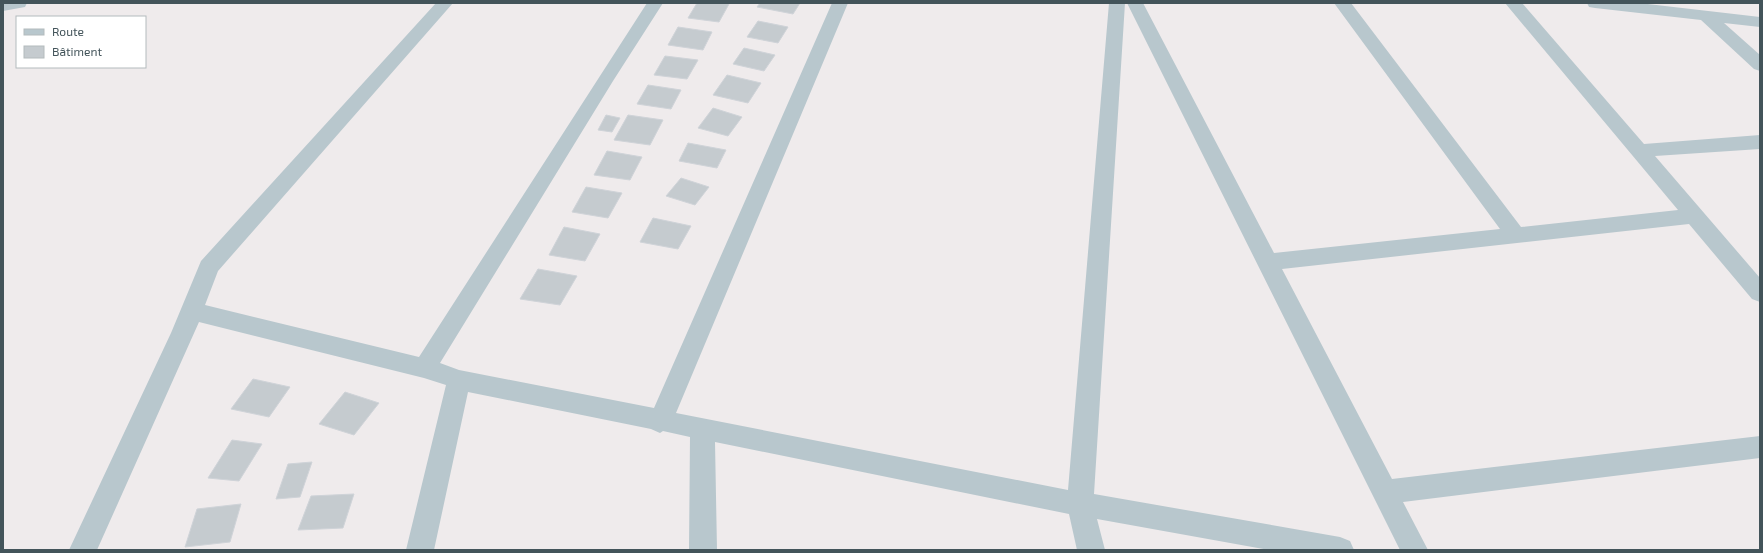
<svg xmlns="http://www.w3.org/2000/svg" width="1763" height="553" font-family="'Exo 2',sans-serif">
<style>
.building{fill:#c5cbcf;stroke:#cfd3d8}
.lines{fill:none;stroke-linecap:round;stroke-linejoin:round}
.minor{fill:#b8c7cd;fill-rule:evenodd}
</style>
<rect width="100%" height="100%" fill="#efebec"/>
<path class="building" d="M697 3H724L729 4 719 22 688 18Z
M760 3H800L793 14 757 7Z
M758 21 788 27 778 43 747 37Z
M678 27 712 32 703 50 668 45Z
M744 48 775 55 764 71 733 64Z
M665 56 698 60 687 79 654 75Z
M727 75 761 83 748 103 713 95Z
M648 85 681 90 671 109 637 104Z
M713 108 742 117 728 136 698 128Z
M606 115 620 118 612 132 598 130Z
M628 115 663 120 650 145 614 140Z
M688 143 726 150 717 168 679 161Z
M607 151 642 157 630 180 594 175Z
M681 178 709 187 695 205 666 196Z
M586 187 622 193 608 218 572 212Z
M653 218 691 226 678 249 640 242Z
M564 227 600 234 585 261 549 255Z
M538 269 577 276 560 305 520 299Z
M253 379 290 387 269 417 231 409Z
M345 392 379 403 354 435 319 424Z
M232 440 262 444 239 481 208 478Z
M312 462 300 497 276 499 288 464Z
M354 494 343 528 298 530 311 496Z
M241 504 230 542 185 547 197 509Z"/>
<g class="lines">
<path class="minor" d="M3 3H27L25 7 3 11Z
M436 3H453L218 271 205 305 419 357 647 3H663L613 81 440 363 459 370 654 408 832 3H848L676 413 1068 490 1109 3H1125L1094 494 1340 537 1350 541 1354 550H1269L1097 519 1105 550H1077L1069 514 715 442 717 550H689L690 437 663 431 660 433 651 429 468 392 434 550H406L446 385 424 378 199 322 97 550H69L171 333 201 261Z
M1127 3H1143L1274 253 1500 229 1334 3H1351L1521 227 1678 210 1505 3H1522L1644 144 1760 135V149L1655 156 1760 278V302L1752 299 1689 224 1282 269 1392 479 1760 436V458L1403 502 1428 550H1400Z
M1587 3H1639L1760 17V27L1724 23 1760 55V71L1754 69 1701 20 1595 8 1589 7Z"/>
</g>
<rect width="1763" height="553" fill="none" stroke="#43545a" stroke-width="8"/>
<rect x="16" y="16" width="130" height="52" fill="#ffffff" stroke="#b4bbbd"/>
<rect x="24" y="29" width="20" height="6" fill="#b8c7cd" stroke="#b4bbbd"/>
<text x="52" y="36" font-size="12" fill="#43545a">Route</text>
<rect x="24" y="46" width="20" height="12" fill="#c5cbcf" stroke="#b4bbbd"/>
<text x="52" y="56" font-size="12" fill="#43545a">Bâtiment</text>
</svg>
